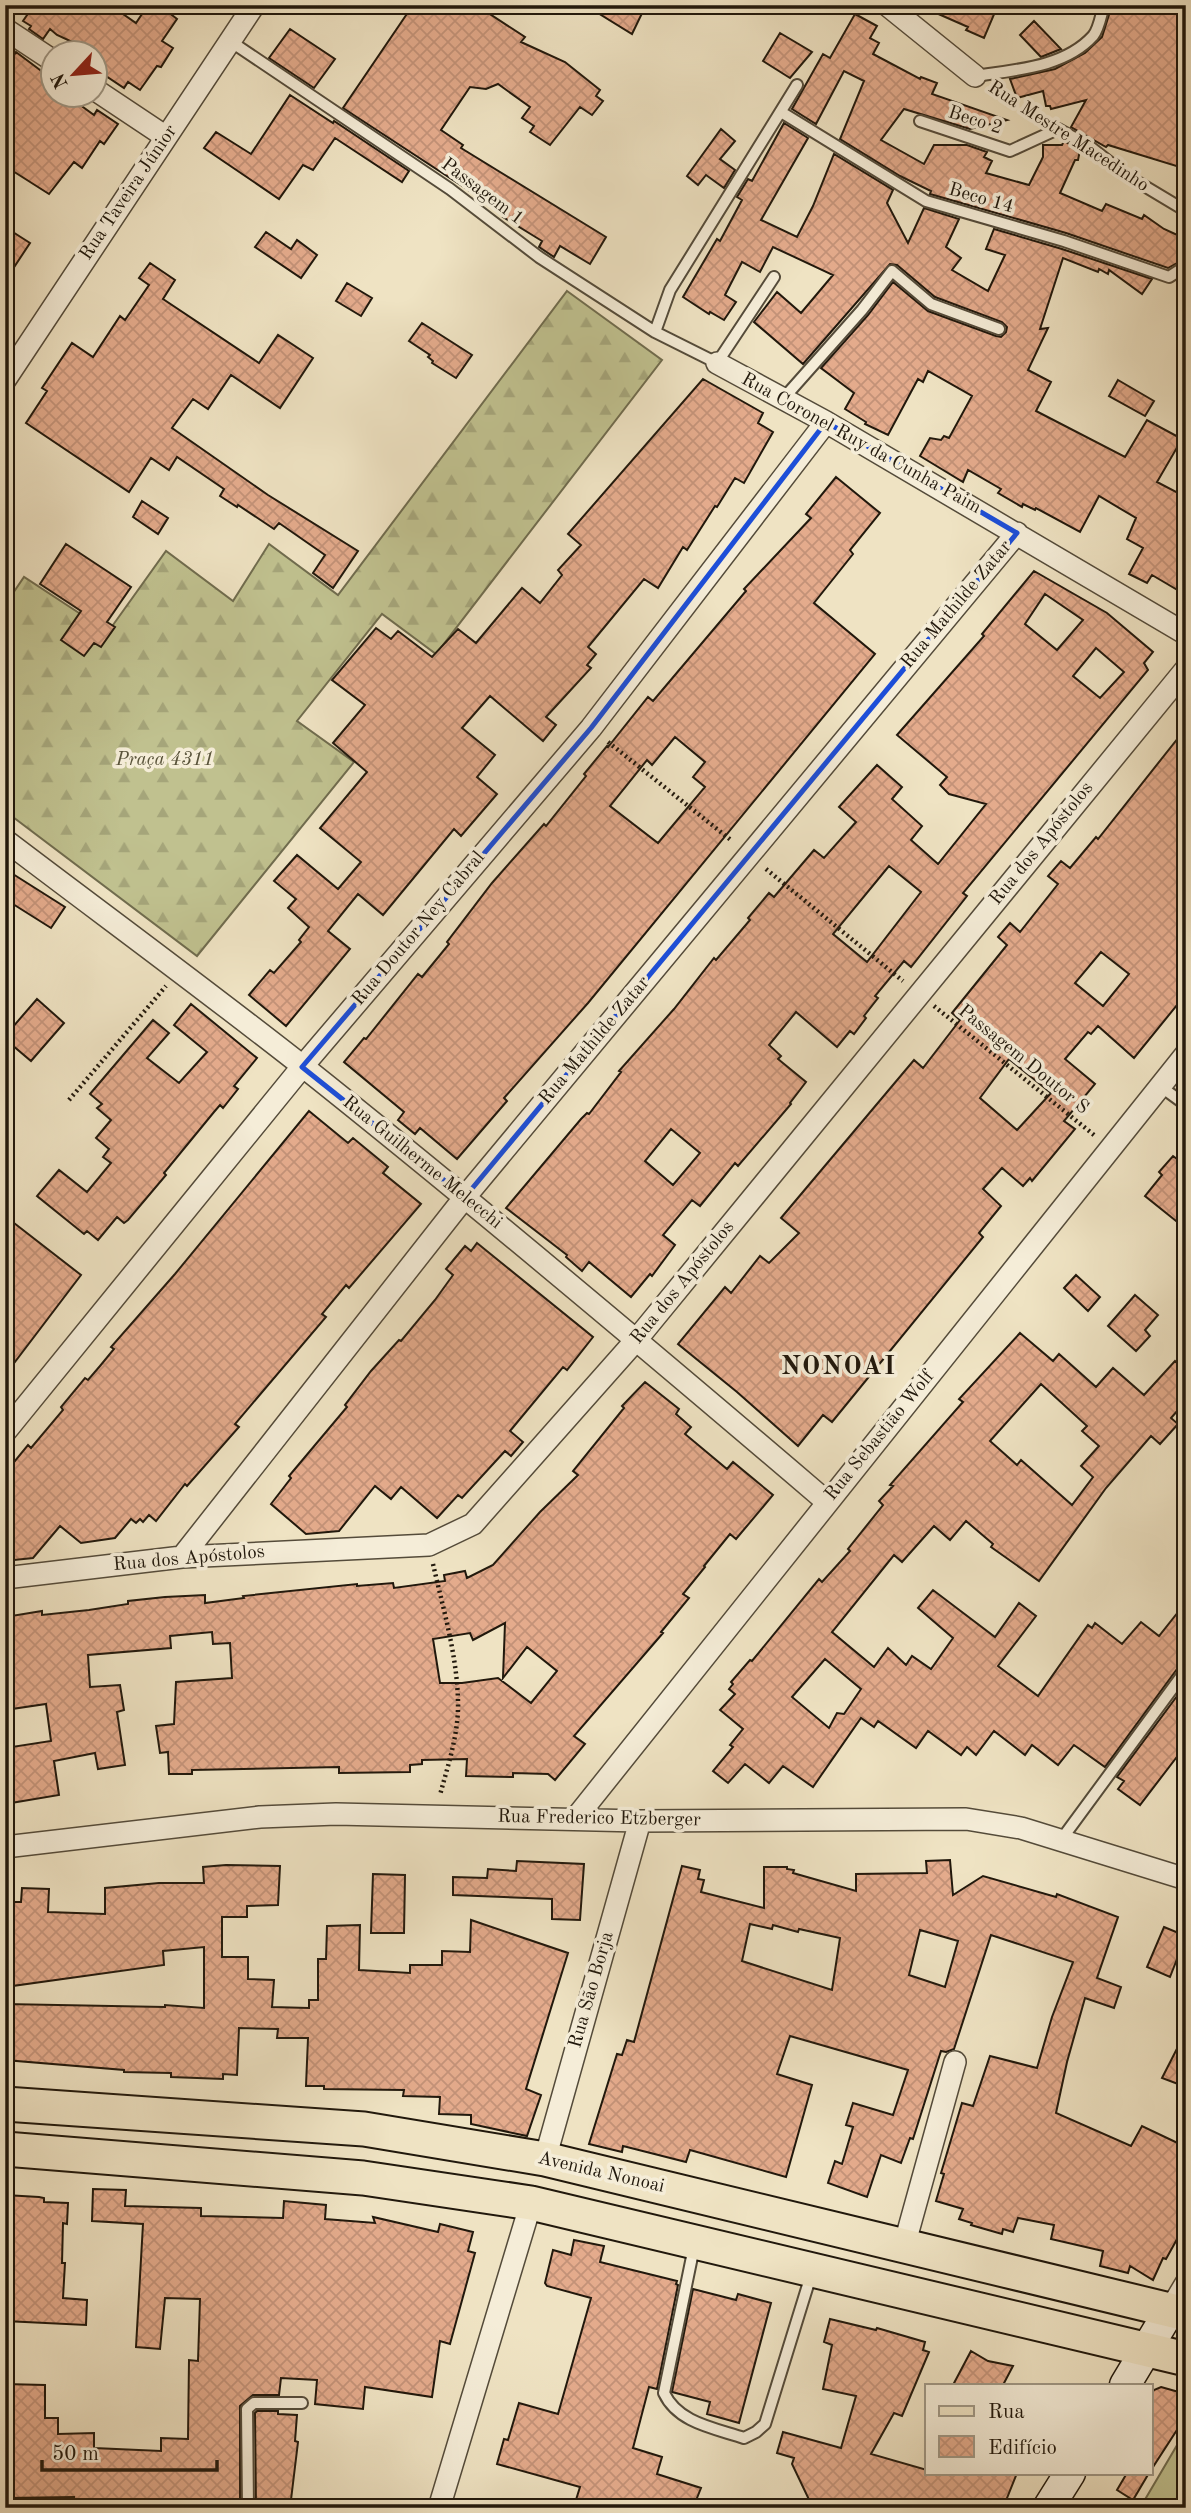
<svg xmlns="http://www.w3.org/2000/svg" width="1191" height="2513" font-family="'Old Standard TT',serif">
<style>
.forest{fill:url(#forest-firs);stroke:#706c4e;stroke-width:2}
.pitch{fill:#c0c18f;stroke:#706c4e;stroke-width:2}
.building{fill:url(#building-cross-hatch);stroke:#21180c;stroke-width:2;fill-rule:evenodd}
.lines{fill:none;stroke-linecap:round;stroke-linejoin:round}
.lane-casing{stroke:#544b3a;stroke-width:14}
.street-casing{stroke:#544b3a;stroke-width:24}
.secondary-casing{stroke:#21180c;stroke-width:33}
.primary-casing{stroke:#21180c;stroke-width:37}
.path{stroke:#21180c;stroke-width:4.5;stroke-dasharray:2 3.5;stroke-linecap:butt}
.lane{stroke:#f5edd8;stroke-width:10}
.street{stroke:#f5edd8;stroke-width:21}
.secondary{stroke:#f5edd8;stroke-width:30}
.primary{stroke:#efe3c3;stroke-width:33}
.marked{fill:none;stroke:#1d4ed8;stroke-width:5;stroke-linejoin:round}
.labels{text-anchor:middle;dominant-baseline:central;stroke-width:7;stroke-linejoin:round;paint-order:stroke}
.street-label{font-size:19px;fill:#21180c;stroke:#f5edd8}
.park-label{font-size:19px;font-style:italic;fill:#59533a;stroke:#f5edd8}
.district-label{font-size:26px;font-weight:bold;letter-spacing:2px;fill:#21180c;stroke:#f5edd8}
</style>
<defs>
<pattern id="forest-firs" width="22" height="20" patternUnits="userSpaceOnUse" patternTransform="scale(1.75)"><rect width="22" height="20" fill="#c0c18f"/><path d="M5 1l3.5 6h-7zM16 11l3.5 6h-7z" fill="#a5a57a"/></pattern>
<pattern id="building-cross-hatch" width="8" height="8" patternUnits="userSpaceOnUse" patternTransform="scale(1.75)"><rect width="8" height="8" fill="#e4ab8c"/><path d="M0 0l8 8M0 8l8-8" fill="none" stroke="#c39278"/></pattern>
</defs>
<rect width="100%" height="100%" fill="#efe3c3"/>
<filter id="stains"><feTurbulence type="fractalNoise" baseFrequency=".00286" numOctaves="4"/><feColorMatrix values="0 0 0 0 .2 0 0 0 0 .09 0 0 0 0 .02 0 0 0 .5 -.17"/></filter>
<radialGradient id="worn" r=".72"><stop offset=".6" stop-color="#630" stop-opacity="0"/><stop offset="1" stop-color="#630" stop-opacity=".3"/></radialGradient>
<path class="forest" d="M567 291 662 360 436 654 382 614 297 721 354 762 197 956 5 811V605L24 577 108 632 166 551 233 601 269 544 338 595Z"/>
<path class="pitch" d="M1186 2430V2508H1140Z"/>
<path class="building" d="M34 5H110L136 23 148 5H159L177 19 162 41 173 48 161 67 157 66 140 90 128 82 124 88 94 68V52L57 35 50 29 43 39 29 29 31 26 23 21Z
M413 5H476L525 37 521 42 565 62 600 90 596 96 603 101 592 115 580 107 550 145 530 132 534 126 522 118 530 107 498 84 486 89 470 87 441 130 463 145 461 148 606 237 590 264 560 246 554 257 539 247 542 241 503 217 505 214 343 108Z
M585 5H646L632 34Z
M918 5H998L984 38 966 30 968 27Z
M1112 5H1186V169L1108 145 1106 147 1071 127 1086 100 1051 109 1050 106H1046L1043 91 1017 98 1010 79 1055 69 1085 53 1102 37Z
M855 14 877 26 870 38 879 43 873 54 920 79 921 77 937 83 932 94 1007 120 970 129 904 109 881 140 924 164 934 145H967L987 152 984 157 992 161 986 173 1029 185 1043 157V145H1062L1064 141 1080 150 1078 160H1075L1060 193 1102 211 1106 204 1142 219 1144 215 1164 229 1186 239V258L1168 268 1066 233 930 194 931 191 900 176 840 139 864 81 844 71 816 124 792 109 823 54 830 58Z
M1034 21 1061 49 1041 57 1020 35Z
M290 29 335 59 314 88 269 58Z
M780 33 812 52 790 78 763 61Z
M16 52 52 79V94H65L94 115 97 110 118 124 104 144 100 141 82 168 74 162 49 194 5 166V69Z
M290 95 333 123 334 121 409 171 402 182 335 138 313 170 303 165 279 199 204 148 216 132 251 154Z
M784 123 808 138 761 220 797 237 813 206 834 154 893 190 887 203 908 243 924 208 959 219 946 247 961 258 952 270 988 291 1005 255 986 249 994 229 1062 249 1152 279 1142 294 1109 270 1108 274 1099 269 1098 272 1063 258 1040 329 1048 328 1028 370 1051 382 1036 411 1125 457 1147 420 1182 439 1157 482 1186 497V595L1152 575 1147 583 1129 574 1143 548 1127 539 1136 518 1099 496 1080 532 1036 508 1035 510 1023 504 1022 507 998 493 1001 489 968 470 963 482 920 456 930 438 941 440 944 436 949 438 972 396 928 371 923 382 918 379 888 435 865 424 866 422 845 409 854 393 821 368 868 315 893 282 928 311 996 336 1001 337 1006 332 1007 327 1002 322 935 297 897 265 890 264 803 364 754 322 777 292 801 313 833 275 773 247 760 272 742 262 725 295 736 302 724 320 710 312 709 314 683 297 717 239 720 241 742 200 737 197 748 179 752 181Z
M721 129 735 141 720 159 735 170 724 188 706 175 698 185 687 176Z
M5 227 30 243 5 281Z
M266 232 291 249 297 240 317 255 301 278 255 247Z
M150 263 175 280 163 299 259 363 278 335 313 358 280 408 231 375 208 409 193 399 172 428 268 495 358 551 333 588 313 573 325 555 279 523 274 529 238 505 237 507 220 496 224 489 177 457 169 470 151 458 129 492 26 423 47 391 42 388 72 343 93 357 120 316 125 320 149 285 139 278Z
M347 283 372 298 361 316 336 301Z
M422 323 472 355 456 378 432 363 433 361 428 357 430 355 409 341Z
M703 379 763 413 758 423 773 432 744 483 735 478 717 507 715 506 687 550 683 547 658 588 644 579 588 647 596 654 587 665 591 668 546 717 556 725 543 741 490 696 462 728 495 755 477 777 497 794 461 836 454 829 383 915 358 894 328 931 350 949 286 1026 249 995 270 970 274 973 301 942 299 940 309 927 288 908 296 899 274 881 297 855 338 889 361 862 320 828 367 772 333 743 365 705 332 680 376 628 391 639 398 631 432 657 458 629 476 643 522 588 540 603 562 575 558 570 581 545 568 534Z
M1118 380 1154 401 1145 416 1109 396Z
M836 477 880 513 850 550 853 554 814 603 875 654 588 1003 504 1098 507 1101 457 1159 420 1128 415 1134 398 1120 404 1112 344 1062 364 1038 366 1039 418 974 422 977 449 944 447 942 492 883 544 824 546 826 586 776 584 774 607 746 608 747 648 697 653 701 746 591 744 589 811 518 806 514ZM675 737 705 762 693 777 705 787 658 843 610 806 647 760 652 765Z
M142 501 168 518 158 534 133 517Z
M66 544 131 587 107 622 115 627 101 647 94 643 84 656 61 640 81 611 40 584Z
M1034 571 1107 613 1153 652 1144 663 1148 670 963 893 967 896 911 967 904 961 875 996 878 998 864 1016 866 1018 854 1034 850 1031 837 1047 796 1012 769 1045 781 1056 778 1059 806 1082 790 1103 791 1104 738 1166 735 1163 700 1206 692 1200 663 1235 675 1245 652 1276 650 1274 631 1297 589 1262 582 1271 566 1257 567 1255 506 1208 581 1119 587 1113 589 1114 621 1072 619 1071 674 1009 714 958 716 960 750 920 748 918 769 893 774 897 814 850 824 858 856 822 839 807 877 765 902 787 892 799 922 826 911 840 938 864 986 804 949 794 940 785 947 777 897 735 984 636 982 634ZM1045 594 1083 620 1057 650 1025 624ZM1096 648 1124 672 1100 698 1073 676ZM889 866 921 892 867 962 833 934ZM671 1129 700 1153 673 1185 645 1161Z
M1186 728V994L1134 1058 1098 1026 1091 1034 1088 1032 1065 1059 1095 1084 1064 1121 1075 1129 1032 1181 1030 1178 1023 1186 1002 1168 983 1189 1001 1206 979 1233 983 1237 832 1422 823 1415 798 1446 737 1392 678 1344 725 1287 731 1293 760 1256 769 1263 799 1233 781 1218 914 1060 923 1068 960 1020 952 1013 1007 945 998 937 1010 923 1020 932 1058 884 1048 876 1061 861 1070 868 1096 837 1098 839ZM1101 952 1129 974 1103 1006 1075 983ZM1009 1059 1051 1093 1017 1130 980 1098Z
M5 869 65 907 51 928 5 899Z
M37 999 64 1023 31 1061 5 1039V1036Z
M191 1004 257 1058 234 1086 238 1089 223 1108 220 1105 214 1112 164 1173 166 1175 128 1220 124 1223 117 1217 98 1240 87 1231 84 1234 37 1196 59 1170 87 1192 111 1163 103 1157 109 1149 96 1138 111 1120 97 1108 102 1104 90 1094 153 1020 169 1033 147 1058 179 1083 207 1052 174 1025Z
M309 1111 348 1143 353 1138 370 1152 388 1167 383 1173 421 1204 349 1288 346 1285 322 1314 326 1317 235 1424 239 1427 187 1486 185 1484 156 1521 149 1515 143 1522 140 1519 136 1523 131 1519 115 1538 81 1543 60 1526 33 1558 5 1561V1473L28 1445 31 1448 63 1410 61 1407 85 1378 88 1380 100 1366 114 1349 111 1347 175 1274Z
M1173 1156 1186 1166V1229L1145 1196 1162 1175 1159 1172Z
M5 1216 81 1275 5 1375Z
M477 1243 593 1337 567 1370 563 1367 510 1431 523 1442 511 1456 505 1451 462 1498 458 1495 437 1518 401 1487 391 1499 375 1486 339 1531 306 1534 271 1504 291 1478 289 1476 347 1407 345 1405 371 1371 399 1340 401 1341 435 1300 453 1275 446 1269 465 1246 471 1251Z
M1076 1275 1100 1297 1088 1311 1064 1288Z
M1135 1295 1158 1315 1145 1330 1150 1336 1136 1351 1108 1326Z
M1020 1333 1053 1361 1059 1354 1096 1387 1113 1368 1144 1395 1175 1361 1186 1372V1401L1171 1418 1178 1424 1160 1444 1151 1436 1106 1488 1039 1581 991 1547 993 1544 966 1521 950 1540 934 1526 902 1562 894 1555 832 1632 874 1667 888 1648 906 1665 912 1656 931 1669 953 1638 918 1608 933 1590 995 1637 1019 1603 1036 1616 998 1666 1038 1696 1088 1625 1092 1628 1095 1623 1122 1644 1141 1622 1159 1636 1186 1602V1662L1180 1665 1105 1767 1074 1745 1058 1765 1032 1745 1025 1755 994 1731 976 1755 967 1747 961 1755 928 1731 916 1748 878 1721 874 1727 861 1718 813 1787 783 1766 769 1783 745 1764 728 1783 713 1771 733 1747 730 1745 743 1729 720 1710 735 1694 729 1689 733 1684 731 1682 750 1660 752 1661 819 1579 822 1582 850 1551 848 1549 883 1505 879 1501 893 1486 890 1485 963 1402 959 1399ZM1041 1384 1087 1426 1082 1431 1099 1446 1081 1466 1093 1477 1072 1505 1021 1460 1017 1465 990 1441ZM825 1659 861 1689 844 1714 837 1713 829 1728 792 1697Z
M645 1382 679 1409 676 1414 691 1427 685 1434 727 1469 733 1462 773 1495 736 1539 730 1534 704 1566 705 1567 683 1594 689 1598 661 1632 663 1633 574 1736 585 1744 555 1780 548 1774 513 1773V1777L466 1776 467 1759 422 1760V1764L410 1765V1772L339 1773V1767L192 1770V1774H169L168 1752 160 1753 156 1726 174 1724 176 1682 232 1678 230 1643 213 1644 212 1632 170 1636 171 1648 88 1655 90 1687 120 1685 124 1710 117 1712 125 1765 98 1769 95 1753 54 1761 59 1795 5 1804V1748L51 1741 46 1704 5 1710V1617L42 1611V1615L89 1610 128 1604V1601L165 1597 205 1595V1603L244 1598 243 1596 357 1584V1586L393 1583 394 1588 445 1581 444 1575 465 1571 467 1578 493 1565 540 1512 578 1475 573 1471 624 1408 622 1406ZM505 1623 503 1678 527 1647 557 1671 531 1703 498 1678 462 1683H440L433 1639 470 1633 473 1640Z
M1186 1684V1745L1140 1805 1118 1789 1124 1781 1117 1777Z
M950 1860 953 1895 983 1876 1056 1897 1057 1894 1118 1917 1097 1978 1121 1987 1114 2008 1085 1998 1067 2062 1056 2113 1131 2146 1142 2126 1186 2147V2223L1166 2259 1163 2258 1153 2280 1130 2266 1128 2273 1100 2266 1103 2251 1051 2239 1054 2225 1018 2218 1013 2232 1003 2229 1002 2234 971 2225 972 2223 959 2219 963 2209 936 2201 944 2174 941 2173 962 2103 973 2106 990 2056 1037 2068 1052 2017 1073 1962 991 1935 954 2049 946 2052 941 2051 913 2139 910 2138 901 2163 881 2155 867 2197 828 2183 835 2161 842 2164 853 2127 846 2125 853 2103 893 2115 908 2070 790 2036 777 2074 812 2085 786 2177 690 2150 686 2162 623 2146 622 2152 589 2144 617 2054 622 2055 627 2040 634 2042 682 1866 700 1870 698 1879 704 1880 701 1892 764 1908V1867H787V1869L794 1870 793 1873 856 1891V1874L927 1873 926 1861ZM750 1924 772 1929 773 1925 798 1932 799 1929 840 1938 832 1990 742 1961ZM920 1930 958 1941 945 1987 909 1975Z
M517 1861 584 1864 580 1920 552 1919V1899L453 1895V1877L487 1878 488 1869 516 1871Z
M226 1865 280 1866 278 1905 247 1906V1917H222V1957H248V1979L274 1980 272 2007 309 2008V2000H318V1959H326L327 1926 360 1925 359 1970 410 1973V1965H442V1951L470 1952 471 1920 568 1953 526 2089 541 2095 527 2136 471 2124V2115L439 2114 440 2097 403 2096 404 2090 324 2089V2086H306L308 2038H277L278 2029 239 2028 237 2075 223 2074V2079L171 2077V2073L124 2072V2070L5 2060V2004L165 2007V2005L204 2008V1947L163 1951 164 1965 5 1987 6 1902H21L22 1888 49 1889 48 1912 105 1914V1888L159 1883H204L203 1867Z
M373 1874 405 1875 404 1933H371Z
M1164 1927 1186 1936 1170 1977 1147 1967Z
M1186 2031V2087L1162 2078Z
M93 2189 126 2190 125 2206 201 2208V2216L283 2218 284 2201 326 2205 325 2219 375 2223 373 2217 438 2232 440 2224 473 2232 468 2251 475 2253 450 2344 440 2341 432 2397 365 2387 363 2409 315 2404 317 2380 281 2378 279 2395H253L240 2406V2508H131L97 2504 91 2508H74V2497L5 2498V2384L45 2385V2418H58V2434L94 2433V2448L161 2451V2438L188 2439 189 2360 198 2361 200 2299 165 2298 160 2349 136 2347 143 2224 92 2221Z
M5 2195 39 2197 44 2198V2202L68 2203 67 2224 63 2223 62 2263H65L63 2298 87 2300 86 2325 5 2321Z
M574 2240 604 2246 600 2262 677 2281 676 2284 678 2285 657 2389 649 2387 633 2448 662 2457 657 2474 701 2488 693 2508H592L575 2503 580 2487 497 2464 504 2439 508 2440 519 2403 558 2414 591 2298 547 2286 545 2283 553 2250 571 2255Z
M693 2289 736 2300 738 2294 771 2303 739 2423 707 2414 710 2402 672 2392Z
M830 2319 876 2330 877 2328 925 2342 923 2350 929 2352 902 2416 894 2413 871 2454 927 2470V2473H1017L1003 2508H813L792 2464 794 2458 777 2453 783 2432 841 2448 856 2396 823 2389 832 2345 824 2342Z
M971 2351 988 2361 1013 2366 1003 2385H953Z
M1161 2387 1186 2394V2416L1151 2470V2395L1154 2390Z
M257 2411H278V2414L297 2415 295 2441 298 2442 290 2508H256L255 2413Z
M1127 2473H1149L1133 2500 1117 2490Z"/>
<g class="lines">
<defs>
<path id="lane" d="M230 41 450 189 539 257 655 332 717 363 774 277
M975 76C1013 70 1064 68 1093 36 1099 29 1101 15 1104 5
M781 112 926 201 1064 241 1169 277 1186 266
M920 121 1010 151 1058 129 1089 146 1126 175 1186 211
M655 332 670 290 797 85
M783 399 862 310 892 271 931 304 999 329
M1160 1086 1186 1105
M1061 1840 1186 1670
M694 2247 664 2393C678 2423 714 2428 744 2438L756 2432 765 2424 812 2272
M248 2508 247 2409 254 2403H302"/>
<path id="street" d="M887 5 975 76
M5 29 52 60
M94 89 166 137
M717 363 826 422 1186 634
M5 380 254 5
M5 840C105 916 206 990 305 1068 482 1209 655 1355 827 1502
M5 1432 302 1067 591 728 826 422
M182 1557 465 1197 1017 533
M5 1578 182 1557 429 1545 473 1524 637 1339 1186 669
M575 1819 1186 1054
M5 1847 260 1817 336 1814 640 1821 966 1819 1021 1828 1186 1879
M545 2159 640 1821
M904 2246 955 2062
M1170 2310 1186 2283
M439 2508 531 2203"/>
<path id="secondary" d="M1125 2385 1170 2310
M1048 2508 1070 2473"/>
<path id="primary" d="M5 2104 364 2129 545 2159 1186 2314
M5 2149 363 2178 531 2203 1186 2359"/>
</defs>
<use href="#lane" class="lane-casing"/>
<use href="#street" class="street-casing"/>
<use href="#secondary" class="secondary-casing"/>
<use href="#primary" class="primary-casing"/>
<path class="path" d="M993 91 1007 102 1039 119
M608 742 732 841
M766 869 903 981
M934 1006 1094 1135
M69 1100 166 986
M433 1564C443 1608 457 1655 458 1701 459 1733 448 1765 440 1795"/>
<use href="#lane" class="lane"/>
<use href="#street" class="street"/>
<use href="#secondary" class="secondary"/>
<use href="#primary" class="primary"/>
</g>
<path class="marked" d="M826 422 1017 533 465 1197 302 1067 591 728Z"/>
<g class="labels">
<g class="street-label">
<text transform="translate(975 121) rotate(18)">Beco 2</text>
<text transform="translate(1068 137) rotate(33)">Rua Mestre Macedinho</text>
<text transform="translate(482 192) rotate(37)">Passagem 1</text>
<text transform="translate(129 193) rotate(-56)">Rua Taveira Júnior</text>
<text transform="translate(981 199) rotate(16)">Beco 14</text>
<text transform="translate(861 444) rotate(29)">Rua Coronel Ruy da Cunha Paim</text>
<text transform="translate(957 605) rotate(-50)">Rua Mathilde Zatar</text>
<text transform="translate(1042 844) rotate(-51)">Rua dos Apóstolos</text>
<text transform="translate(419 929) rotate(-50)">Rua Doutor Ney Cabral</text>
<text transform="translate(595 1041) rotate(-50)">Rua Mathilde Zatar</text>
<text transform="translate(1023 1060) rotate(39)">Passagem Doutor S</text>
<text transform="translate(422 1163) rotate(39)">Rua Guilherme Melecchi</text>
<text transform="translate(683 1283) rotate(-51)">Rua dos Apóstolos</text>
<text transform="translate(880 1436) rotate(-51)">Rua Sebastião Wolf</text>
<text transform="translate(189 1559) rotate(-5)">Rua dos Apóstolos</text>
<text transform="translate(599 1819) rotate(1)">Rua Frederico Etzberger</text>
<text transform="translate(592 1990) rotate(-74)">Rua São Borja</text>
<text transform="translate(601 2173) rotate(13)">Avenida Nonoai</text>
</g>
<g class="park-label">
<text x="165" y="760">Praça 4311</text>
</g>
<g class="district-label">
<text x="839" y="1367">NONOAI</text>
</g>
</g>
<rect width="1191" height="2513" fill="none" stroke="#efe3c3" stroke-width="28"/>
<rect x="7" y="7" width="1177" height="2499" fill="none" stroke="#21180c" stroke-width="3.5"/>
<rect x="14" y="14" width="1163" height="2485" fill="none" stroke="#21180c" stroke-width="2"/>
<rect x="925" y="2384" width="228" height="91" fill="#f5edd8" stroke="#a09886" stroke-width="2"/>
<rect x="939" y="2406" width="35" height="10" fill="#efe3c3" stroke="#a09886" stroke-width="2"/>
<text x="988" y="2418" font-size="21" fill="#21180c">Rua</text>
<rect x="939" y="2436" width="35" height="21" fill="url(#building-cross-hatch)" stroke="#a09886" stroke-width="2"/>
<text x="988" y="2454" font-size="21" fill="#21180c">Edifício</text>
<g transform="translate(74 74) rotate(244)"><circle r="33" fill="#f5edd8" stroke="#a09886" stroke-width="2"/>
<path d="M0-5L12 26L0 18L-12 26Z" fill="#8f2418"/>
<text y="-10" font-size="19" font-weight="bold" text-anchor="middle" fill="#21180c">N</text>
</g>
<path d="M42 2460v10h175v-10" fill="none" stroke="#21180c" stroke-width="3.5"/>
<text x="52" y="2460" font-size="21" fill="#21180c" stroke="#f5edd8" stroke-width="5" paint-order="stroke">50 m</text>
<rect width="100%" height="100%" filter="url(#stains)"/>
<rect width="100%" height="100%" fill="url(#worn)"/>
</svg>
